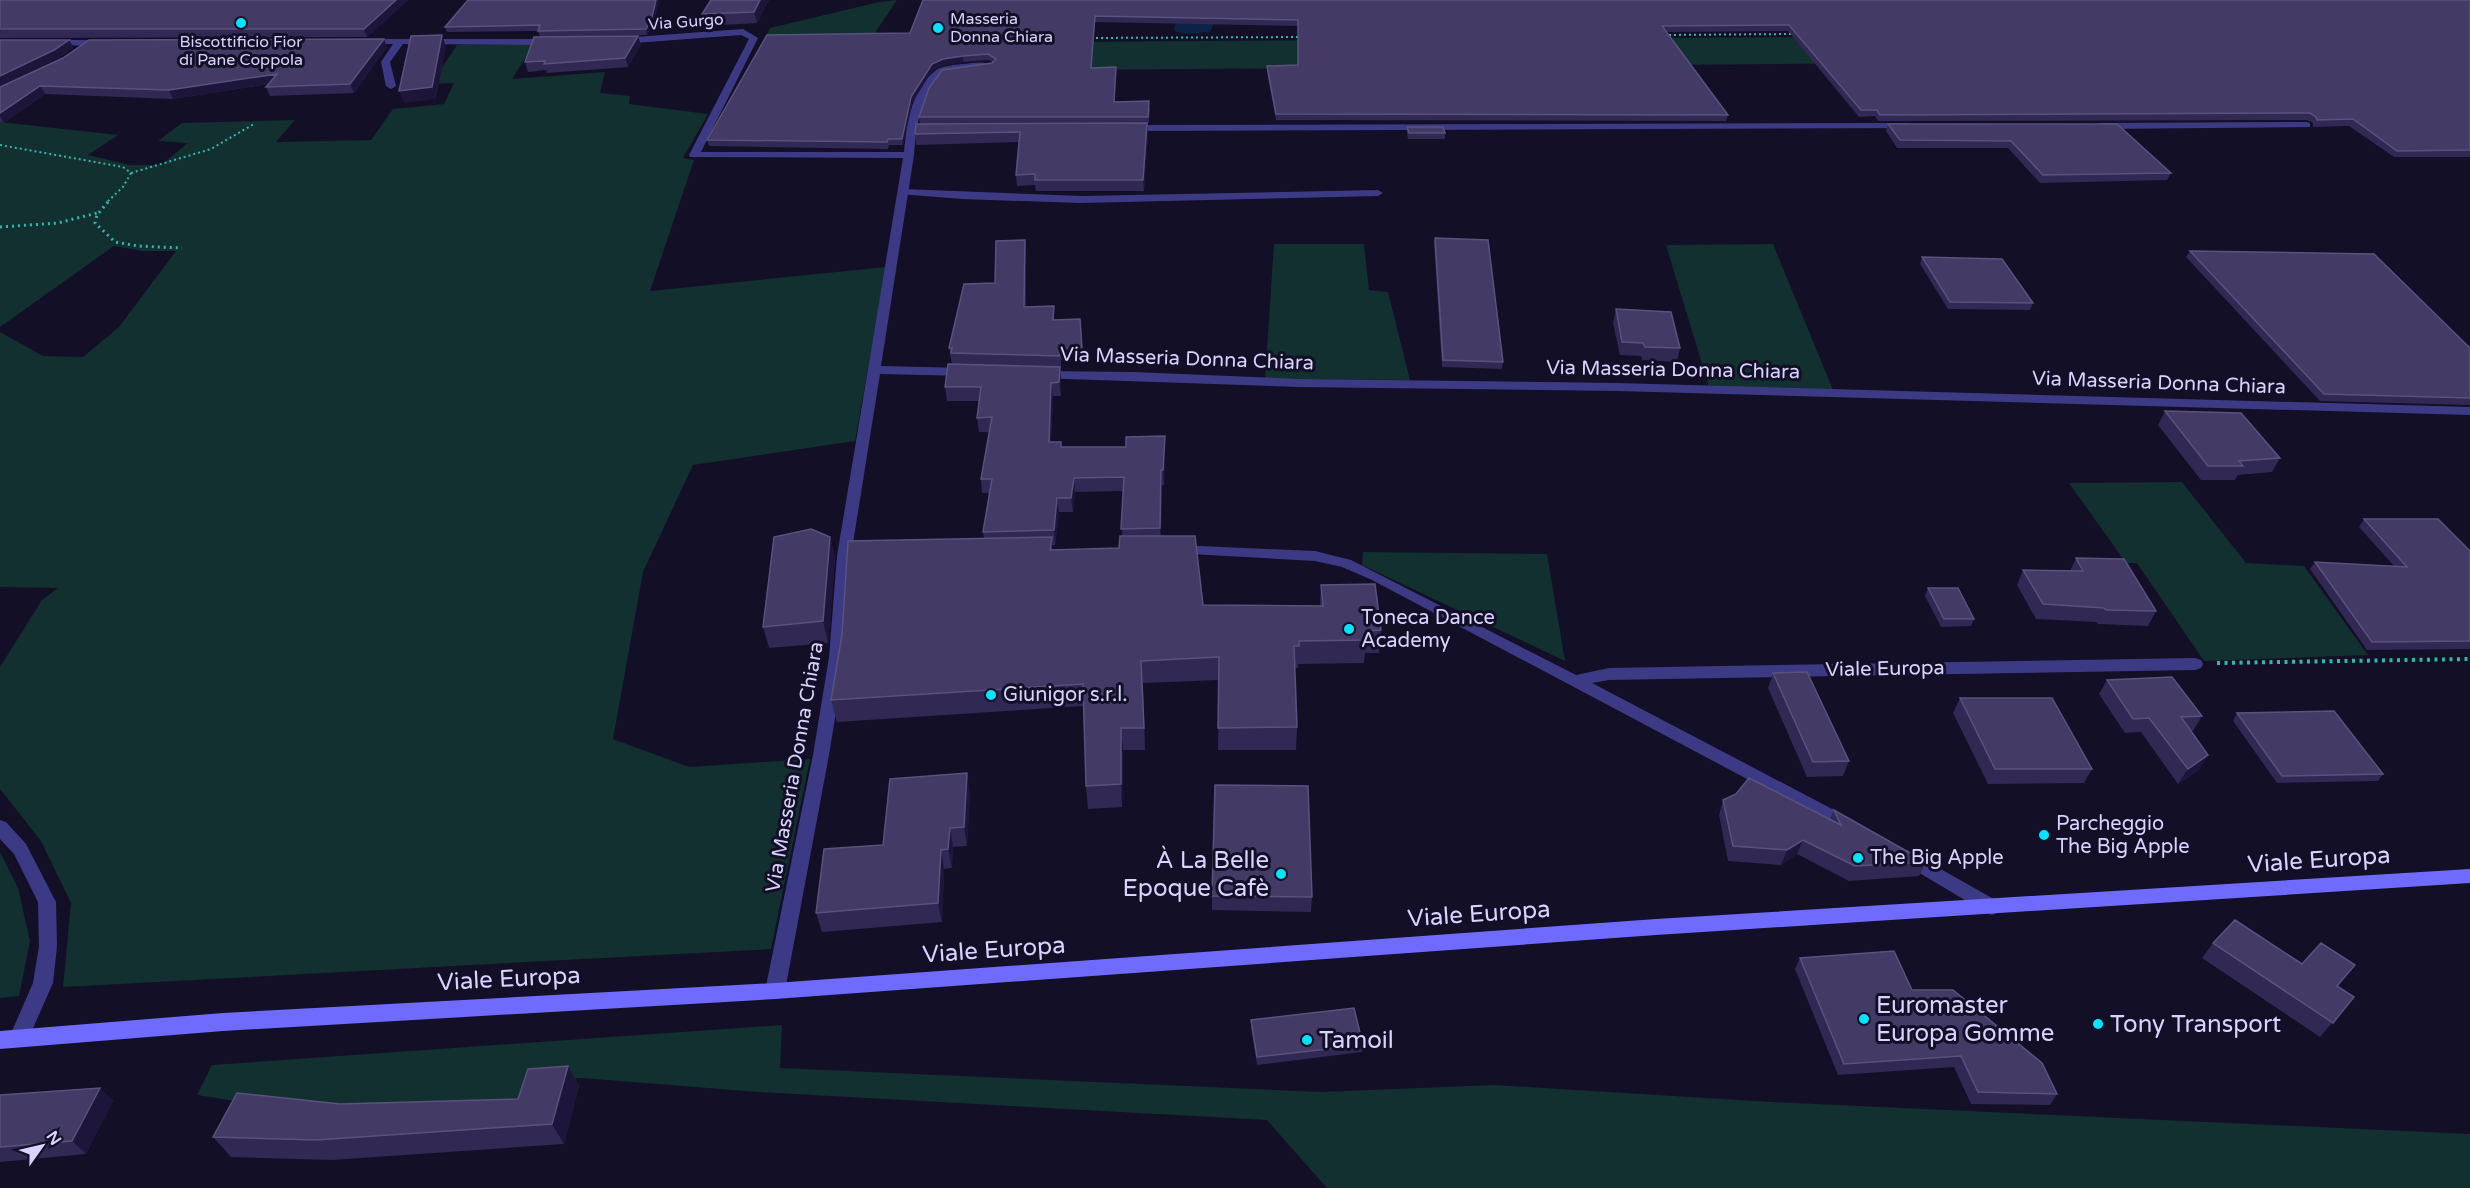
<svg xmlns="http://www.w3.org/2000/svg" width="2470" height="1188" font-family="'Varela Round',sans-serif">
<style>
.green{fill:#12302f}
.water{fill:#0c2248}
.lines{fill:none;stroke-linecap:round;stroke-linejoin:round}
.path-far2{stroke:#2fb8b0;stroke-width:2;stroke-dasharray:2 3;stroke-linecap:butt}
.path-far1{stroke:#2fb8b0;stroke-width:3;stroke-dasharray:2 4;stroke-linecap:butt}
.path{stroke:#2fb8b0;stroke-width:4;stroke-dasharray:3 4.5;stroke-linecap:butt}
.lane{fill:#3d3a85;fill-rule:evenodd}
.street{fill:#3d3a85;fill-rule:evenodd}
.secondary{fill:#6f6bff;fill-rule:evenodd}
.wall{fill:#312854;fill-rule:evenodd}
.shaded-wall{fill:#1d163a}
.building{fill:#433a66;stroke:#5a527e;stroke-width:1.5}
.poi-dot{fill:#00e5ff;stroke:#130f26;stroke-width:2}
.labels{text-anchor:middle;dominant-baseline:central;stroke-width:6;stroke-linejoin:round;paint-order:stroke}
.far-poi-label{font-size:16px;fill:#d9d4ff;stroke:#130f26;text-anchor:start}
.far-street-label{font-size:16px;fill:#d9d4ff;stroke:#130f26}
.street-label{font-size:20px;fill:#d9d4ff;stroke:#130f26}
.poi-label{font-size:20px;fill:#d9d4ff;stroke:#130f26;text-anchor:start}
.near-poi-label{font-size:24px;fill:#d9d4ff;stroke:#130f26;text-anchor:start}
.near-street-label{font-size:24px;fill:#d9d4ff;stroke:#130f26}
</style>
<rect width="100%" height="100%" fill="#130f26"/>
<path class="green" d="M897 0 871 39 764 40 770 28 879 2Z
M2029 36 1892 63 1439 67 1428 39Z
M1356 40 1363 68 1059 70 1069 42Z
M534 44 512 79 605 72 600 93 630 96 629 104 708 114 683 158 694 160 650 291 886 267 855 441 693 465 643 572 613 739 689 767 810 759 771 949 63 987 71 903 41 841 0 789V667L42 600 58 588 0 587V332L43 356 83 357 119 327 176 251H142L114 246 0 327V122L118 135 88 155 130 165H161L188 143 158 141 182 123 295 120 276 142 371 140 393 109 444 104 454 83 431 84 457 45Z
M1274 244H1364L1369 290 1388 292 1410 380 1265 379Z
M1773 244 1833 390 1709 387 1666 245Z
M2182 482 2246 563 2304 566 2368 655 2204 661 2137 563H2126L2069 483Z
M1363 552 1547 554 1565 661 1362 565Z
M0 852 18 888 30 941 19 996 0 998Z
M782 1025 780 1068 1320 1092 1494 1085 1771 1102 2470 1134V1188H1327L1267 1120 758 1092 582 1078 538 1080 524 1116 369 1122 197 1095 212 1065Z"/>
<path class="water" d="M1176 21 1214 23 1210 32 1187 34 1174 31Z"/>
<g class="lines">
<path class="path-far2" d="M1664 35 1794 34
M1091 38 1302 37
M0 145 123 167 131 173 123 187 106 203
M131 173 211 149 254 124"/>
<path class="path-far1" d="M108 202 97 215 95 223 115 242 138 246 182 248
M0 227 58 223 97 213"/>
<path class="path" d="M2217 663 2470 659"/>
<path class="lane" d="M903 189 1081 196 1378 190 1383 193 1378 196 1081 203 962 199 899 194 898 192Z
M0 820 6 822 26 844 56 902 57 946 53 983 26 1044 19 1047 12 1044 9 1038 33 983 39 946 38 902 14 854 0 839Z"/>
<path class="street" d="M743 29 758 38 701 152H904C907 124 911 90 935 71 941 66 954 65 962 64 970 64 982 60 989 65L984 68 942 74C920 102 917 120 914 155L881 366 967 368 973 372 967 376 880 374 851 556 845 657 829 755 785 991 782 997 775 999 768 997 765 991 813 755 829 657 837 556 903 158 690 157 689 155 749 39 741 35 621 44 617 41 621 38Z
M363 39H552L556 42 552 45 403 44 390 62 396 86 391 89 386 86 381 62 393 44H366L362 41Z
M51 40H105L109 43 105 46 48 45V41Z
M2307 122 2310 123V127L2100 129 2095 126 2100 123Z
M1908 123 1911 124V128L1128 131 1123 128 1128 125Z
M1042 371 1133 372 1299 379 1617 383 2470 407V415L1617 391 1299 387 1038 378 1036 375Z
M1177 545 1315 551 1351 560 1576 675 1609 668 2195 658 2201 660 2203 664 2201 668 2195 670 1609 680 1592 683 1855 821 1858 826 1855 831 1849 833 1372 580 1342 567 1315 561 1172 553 1170 550 1172 547Z
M1907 850 1999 902 2001 907 1999 912 1992 915 1985 912 1901 862 1898 857 1901 852Z"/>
<path class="secondary" d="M2470 869V883L1656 935 775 999 223 1031 0 1049V1031L223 1013 775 983 1656 919Z"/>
</g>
<path class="wall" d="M0 0H408L367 37 0 38Z
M468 0H659L652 27 647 35 595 36 641 45 628 67 547 73 546 70 528 72 525 62 540 37 538 31 447 32 445 27Z
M711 0H769L757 23 705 26 702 14Z
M923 0H2470V157H2394L2349 126 2313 127V123L2307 120 1878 121 1875 116 1859 117 1788 31 1666 32 1728 115 1726 121 1276 120 1267 72V66L1298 65V26L1095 22 1091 68 1116 67 1114 102 1150 108 1149 123 920 124 919 117 992 62 989 60 963 62 944 65 932 71 912 103 903 145H889L888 149 709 146 707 140 910 33Z
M387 47 354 93 270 96 266 87 268 84 173 99 45 94 4 123 0 122V87Z
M1147 123 1148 134 1144 191H1036L1035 185 1017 186 1016 175 1019 142 916 145 915 134Z
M1888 124H2117L2171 173 2167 180 2040 183 2008 148H1897L1886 131Z
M1407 127 1445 133V139H1408L1407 133Z
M1435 238 1503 362 1502 369 1442 367 1434 245Z
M1025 240 1026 252V307L1055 320 1080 319 1082 360H1061V368H1060L1061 396H1053L1051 442 1062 447H1126L1165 436V450L1164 485H1162L1161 536 1203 605 1320 606 1321 585 1381 630 1379 653H1365L1364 663 1298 664V668H1295L1297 727 1296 750H1218L1219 680 1143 683 1145 750H1123L1122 807 1088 809 1086 786 1083 706 837 722 831 700 984 538 983 532 990 493H982L981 479 989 432H979L977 418 979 401H947L945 387 952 364 949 348ZM1123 491 1122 536 1119 548 1053 550 1052 545H1055L1059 512H1073L1075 492Z
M2190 251 2470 348V405L2320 401 2186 257Z
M1922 257 2033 303 2030 310 1948 309 1920 264Z
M1616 309 1680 348 1677 362 1642 360 1641 356 1620 355 1613 323Z
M2165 411 2280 458 2272 472 2238 475 2235 480H2201L2158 425Z
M2364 519 2470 551V649L2367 650 2310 569 2315 562 2394 566 2359 527Z
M830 537 835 558 828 643 769 648 763 627Z
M2076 558 2156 611 2148 626 2098 624 2097 622 2036 619 2017 585 2023 570 2070 571Z
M1928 588 1974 619 1971 626 1941 627 1925 596Z
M1773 673 1849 761 1843 776 1807 777 1768 688Z
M2107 680 2202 716 2193 731H2190L2199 770 2178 784 2141 732 2125 733 2099 694Z
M1960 698 2092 769 2084 783 1988 784 1953 713Z
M2237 713 2383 774 2378 781 2277 783 2233 721Z
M970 792 967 846 953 847 952 868 944 869 942 922 822 932 816 913 883 845Z
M1723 800 1830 819 1834 810 1926 862 1919 876 1849 881 1797 854 1781 865 1728 861 1719 815Z
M1212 896 1312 897 1311 912 1212 910Z
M2213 943 2337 986 2354 997 2320 1037 2202 958Z
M1800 958 1912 990 2057 1094 2050 1105 1971 1104 1954 1067 1838 1075 1795 969Z
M1251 1020 1363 1045 1362 1052 1257 1065 1251 1027Z
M568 1066 579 1086 564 1144 332 1160 231 1157 213 1137 340 1104 518 1099Z
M100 1088 113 1101 86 1154 0 1162V1095Z"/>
<path class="shaded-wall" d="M396 0H408L367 37 364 29Z
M656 0H659L652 27 647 35 646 29Z
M760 0H769L757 23 754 12Z
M1095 16V22L1091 74V68Z
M442 35 446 47 436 99 404 103 399 91Z
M638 36 641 45 628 67 625 58Z
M384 39 387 47 354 93 350 84Z
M69 40 74 48 59 58 0 87V76Z
M963 56V62L944 65 932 71 912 103 903 145 902 139 911 97 932 64 943 59Z
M277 74 280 82 173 99 169 90Z
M40 86 45 94 4 123 0 116V113Z
M1147 123 1148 134 1144 191 1143 180Z
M1025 240 1026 252 1025 319 1024 307Z
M1060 367 1061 381V396L1059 382Z
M1051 383 1053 396 1050 456 1049 442Z
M1165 436V450L1164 485 1163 470Z
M1161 470 1162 485 1161 542 1160 528Z
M1074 478 1075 492 1073 512 1071 498Z
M1057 498 1059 512 1055 545 1054 530Z
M830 537 835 558 828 643 823 621Z
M1121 728 1123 750 1122 807 1121 784Z
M2208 755 2199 770 2178 784 2188 769Z
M967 773 970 792 967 846 964 827Z
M950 828 953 847 952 868 948 849Z
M1803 840 1797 854 1781 865 1787 850Z
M941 850 944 869 942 922 938 903Z
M568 1066 579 1086 564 1144 552 1124Z
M100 1088 113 1101 86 1154 72 1141Z"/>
<path class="building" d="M0 0H396L364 29H0Z
M468 0H656L651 21 646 29 538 31 540 25 445 27Z
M711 0H760L754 12 702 14Z
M923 0H2470V150L2397 151 2353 119 2317 120 2316 117 2310 113 1880 115 1877 110H1861L1789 25 1662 26 1728 115 1276 114 1267 66 1298 65V20L1095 16 1091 68 1116 67 1114 102 1149 101 1148 117H919L929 88 942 70 992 63 996 59 988 54 963 56 943 59 932 64 911 97 902 139H888L887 142 707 140 767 35 910 33Z
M442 35 432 87 399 91 411 36Z
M638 36 625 58 544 64 545 61 525 62 534 37Z
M384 39 350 84 266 87 277 74 169 90 40 86 0 113V87L63 58 89 40Z
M0 40H69L54 50 0 76Z
M1147 123 1143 180H1035V174L1016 175 1020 132 915 134 916 124Z
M1888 124H2117L2171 173 2043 175 2011 141 1900 140Z
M1407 127H1443L1445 133H1409Z
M1435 238 1488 240 1503 362 1443 360Z
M1025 240 1024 307 1054 306 1053 320 1080 319 1082 348H1060V356L951 353 952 348H949L964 284 995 283 996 241Z
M2190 251 2374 254 2470 348V398L2324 394Z
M1922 257 2002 259 2033 303 1950 302Z
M1616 309 1671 312 1680 348 1645 347 1643 343 1622 342Z
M948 364 1060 367 1059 382 1051 383 1049 442H1061V447H1126V437L1165 436 1163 470H1161L1160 528 1121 529 1124 477 1074 478 1071 498H1057L1054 530 983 532 992 479H981L992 417 977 418 981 387H945Z
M2165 411 2241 413 2280 458 2239 461 2243 466H2208Z
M2364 519H2438L2470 551V641L2372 642 2315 562 2407 567Z
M811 529 830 537 823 621 763 627 774 537Z
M1120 536H1195L1203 605 1323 606 1321 585 1375 584 1381 630 1365 631 1366 640 1299 641V646H1294L1297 727 1218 728 1219 657 1141 661 1144 728H1121V784L1086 786 1083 684 831 700 842 635 848 541 1052 537 1050 550 1119 548Z
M2076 558 2124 559 2156 611 2106 610 2104 608 2043 604 2023 570 2083 571Z
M1928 588H1958L1974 619H1944Z
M1807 672 1849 761 1813 762 1773 673Z
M2172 677 2202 716 2181 717 2208 755 2188 769 2149 718 2133 719 2107 680Z
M1960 698H2052L2092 769H1995Z
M2334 711 2383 774 2282 776 2237 713Z
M967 773 964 827 950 828 948 849 941 850 938 903 816 913 824 849 883 845 890 779Z
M1749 778 1841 825 1834 810 1926 862 1855 866 1803 840 1787 850 1733 846 1723 800 1736 794Z
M1215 785 1308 786 1312 897 1212 896Z
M2235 920 2302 964 2321 943 2355 965 2337 986 2354 997 2333 1023 2213 943Z
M1894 951 1912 990H1953L2042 1063 2057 1094 1978 1092 1961 1056 1844 1064 1800 958Z
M1354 1008 1363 1045 1257 1057 1251 1020Z
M568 1066 552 1124 316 1140 213 1137 237 1093 340 1104 518 1099 528 1069Z
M100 1088 72 1141 0 1147V1095Z"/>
<g class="poi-dot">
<circle cx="241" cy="23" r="6"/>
<circle cx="938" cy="28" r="6"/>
<circle cx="1349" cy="629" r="6"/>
<circle cx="991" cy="695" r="6"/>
<circle cx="2044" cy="835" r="6"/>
<circle cx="1858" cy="858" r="6"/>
<circle cx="1281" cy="874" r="6"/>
<circle cx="1864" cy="1019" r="6"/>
<circle cx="2098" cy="1024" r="6"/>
<circle cx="1307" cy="1040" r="6"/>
</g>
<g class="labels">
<g class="far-poi-label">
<text x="950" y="19">Masseria<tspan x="950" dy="18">Donna Chiara</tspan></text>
<text x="241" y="42" text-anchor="middle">Biscottificio Fior<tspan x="241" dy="18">di Pane Coppola</tspan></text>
</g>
<g class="far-street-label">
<text transform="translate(686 22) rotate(-4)">Via Gurgo</text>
</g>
<g class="street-label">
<text transform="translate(1187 359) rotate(2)">Via Masseria Donna Chiara</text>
<text transform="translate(1673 370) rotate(1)">Via Masseria Donna Chiara</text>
<text transform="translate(2159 383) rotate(2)">Via Masseria Donna Chiara</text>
<text transform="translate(1885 669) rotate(-1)">Viale Europa</text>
<text transform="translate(795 767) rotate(-80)">Via Masseria Donna Chiara</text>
</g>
<g class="poi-label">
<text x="1361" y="618">Toneca Dance<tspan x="1361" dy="23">Academy</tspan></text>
<text x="1003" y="695">Giunigor s.r.l.</text>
<text x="2056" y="824">Parcheggio<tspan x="2056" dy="23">The Big Apple</tspan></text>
<text x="1870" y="858">The Big Apple</text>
</g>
<g class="near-poi-label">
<text x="1269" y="860" text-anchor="end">À La Belle<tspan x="1269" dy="28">Epoque Cafè</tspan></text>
<text x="1876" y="1005">Euromaster<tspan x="1876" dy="28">Europa Gomme</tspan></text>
<text x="2110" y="1024">Tony Transport</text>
<text x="1319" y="1040">Tamoil</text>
</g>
<g class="near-street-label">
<text transform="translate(2319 860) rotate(-4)">Viale Europa</text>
<text transform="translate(1479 914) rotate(-4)">Viale Europa</text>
<text transform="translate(994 950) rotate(-4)">Viale Europa</text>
<text transform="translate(509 979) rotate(-3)">Viale Europa</text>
</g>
</g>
<g transform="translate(42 1146) rotate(56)" stroke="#130f26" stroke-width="4.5" paint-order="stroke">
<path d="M0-4.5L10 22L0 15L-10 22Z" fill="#d9d4ff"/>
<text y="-9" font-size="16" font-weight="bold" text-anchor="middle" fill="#d9d4ff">N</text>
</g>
</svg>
